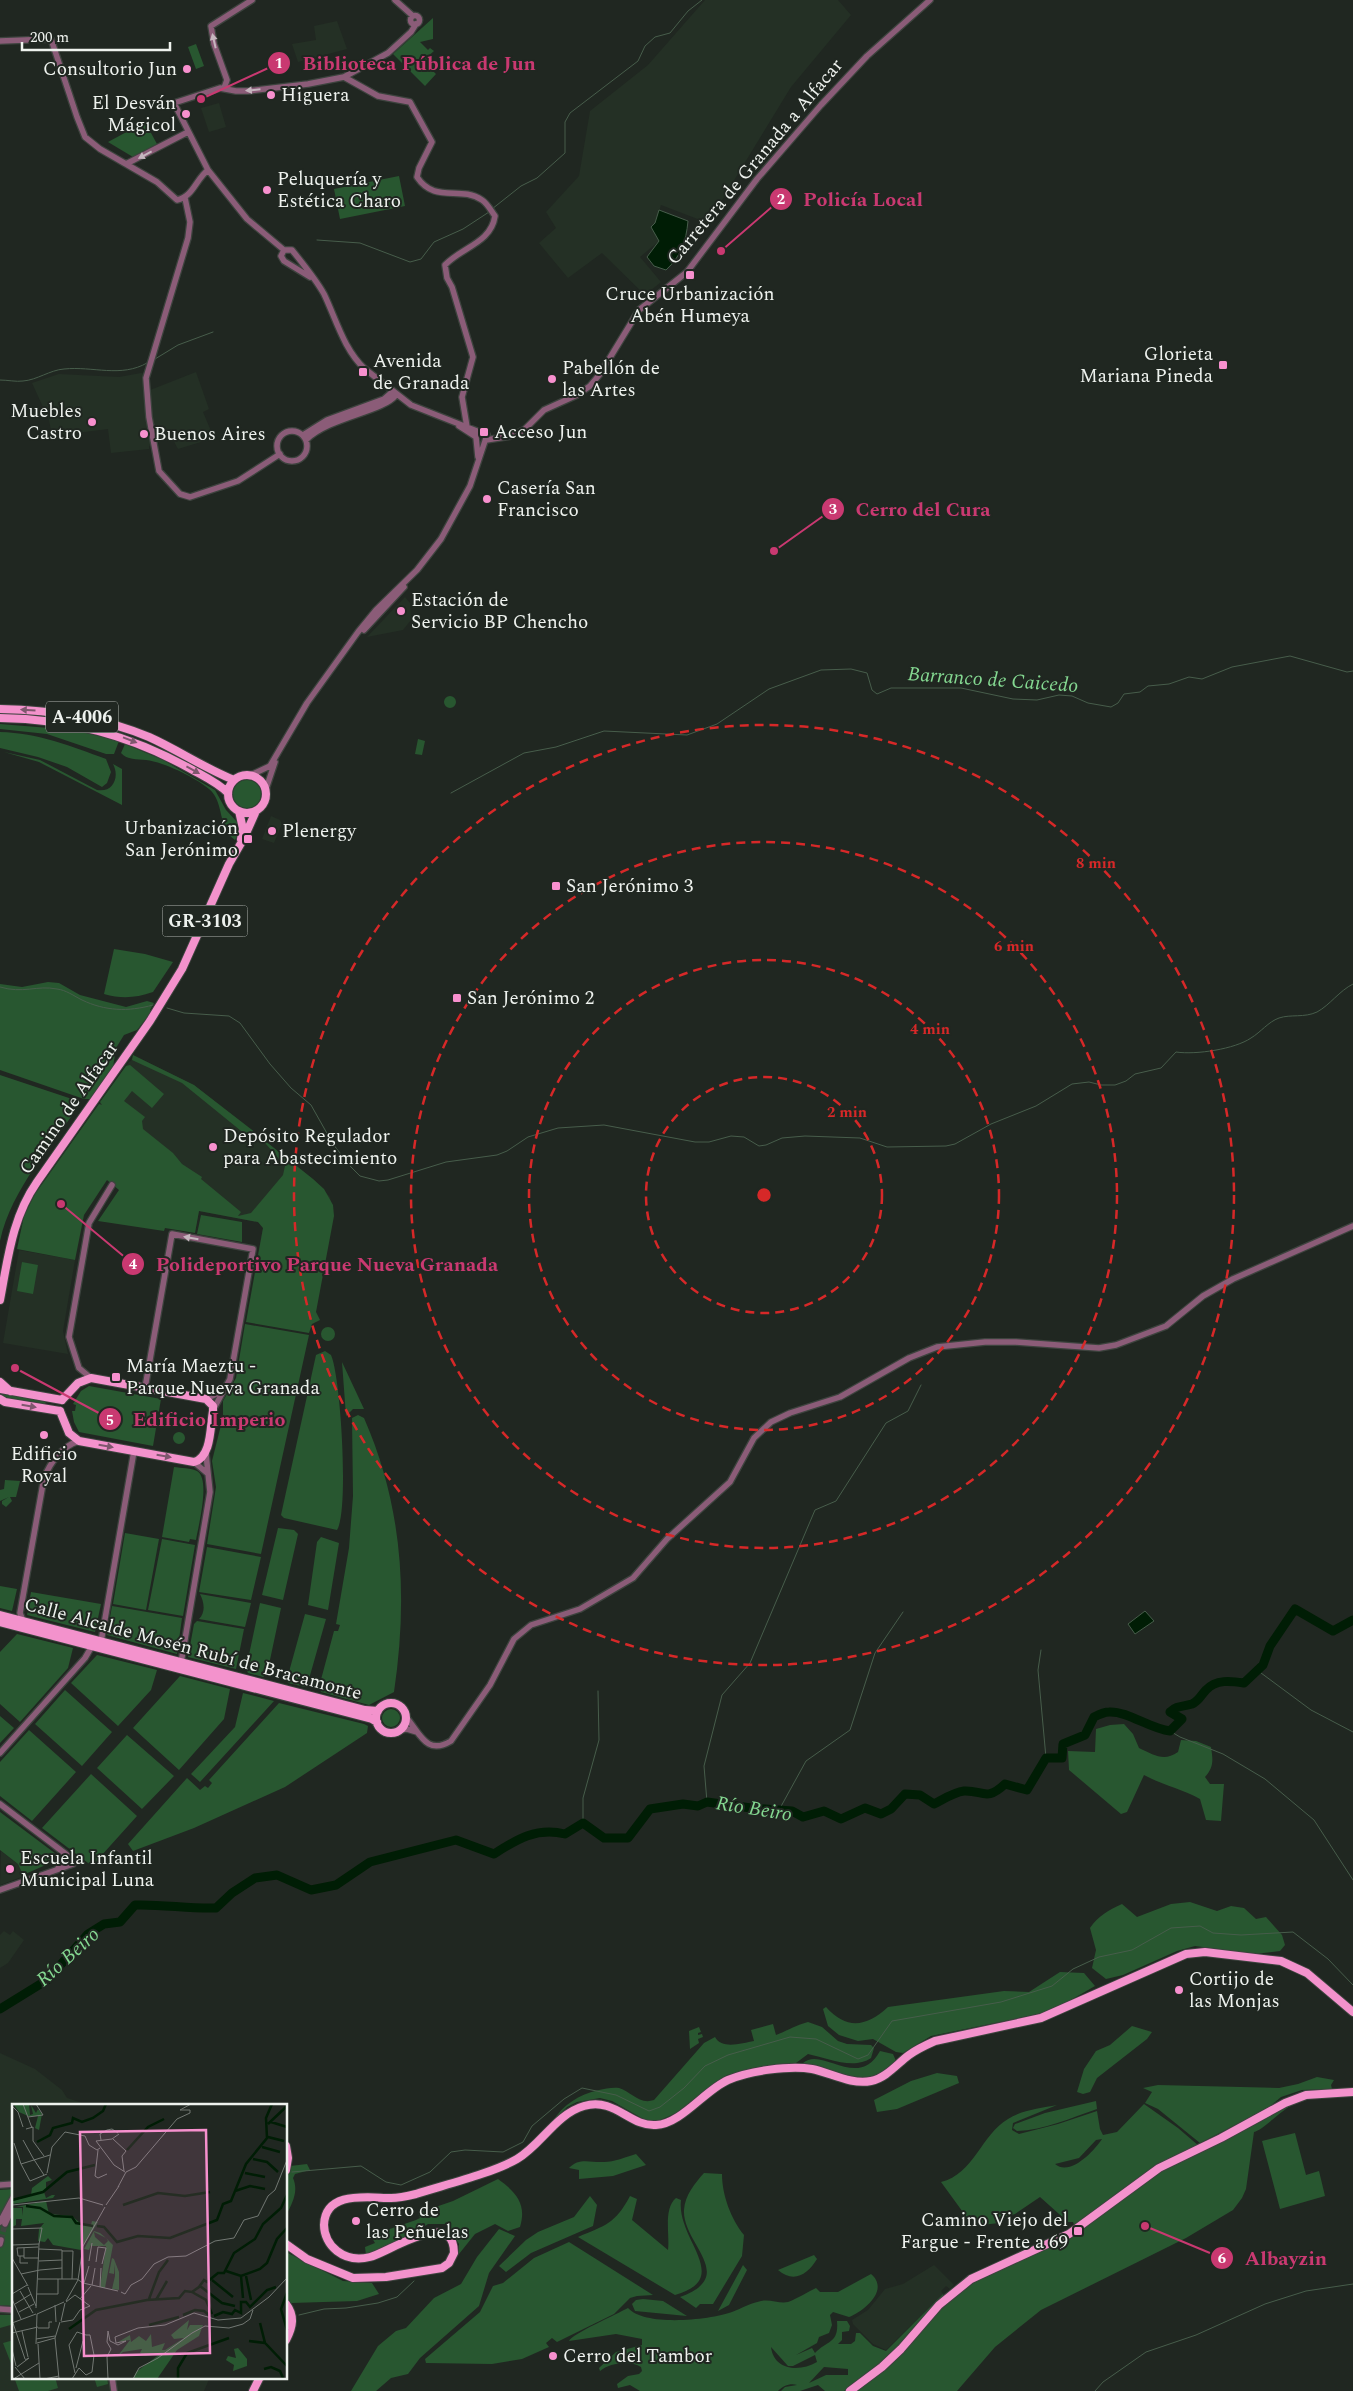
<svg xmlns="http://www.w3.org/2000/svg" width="1353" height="2391" font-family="Spectral,serif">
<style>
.built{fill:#243025}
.green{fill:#285730;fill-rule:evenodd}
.water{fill:#001d05;stroke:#475d4b}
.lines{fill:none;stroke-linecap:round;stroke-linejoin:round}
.stream{stroke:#475d4b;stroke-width:1}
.river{stroke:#001d05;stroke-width:9}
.minor-tunnel{stroke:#3f4540;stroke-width:5.5;stroke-dasharray:5.5 3;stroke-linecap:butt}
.minor-casing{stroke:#3d433e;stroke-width:8}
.major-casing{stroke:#3d433e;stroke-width:10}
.minor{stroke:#8b5c78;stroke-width:5.5}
.major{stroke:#f392cc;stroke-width:8}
.oneway{fill:#c6b6bf}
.oneway2{fill:#7f576e}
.ring{fill:none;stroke:#d62828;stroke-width:2.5;stroke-dasharray:9 6}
.poi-dot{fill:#f790ce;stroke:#202721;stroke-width:2}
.labels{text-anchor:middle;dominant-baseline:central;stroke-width:4;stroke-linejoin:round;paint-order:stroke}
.shield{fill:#202721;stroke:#b0b5b0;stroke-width:1}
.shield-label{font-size:18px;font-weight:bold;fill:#eef2ee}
.poi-label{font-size:19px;fill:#eef2ee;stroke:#202721;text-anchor:start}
.street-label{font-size:19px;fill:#eef2ee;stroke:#202721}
.water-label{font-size:20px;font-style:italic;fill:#84d891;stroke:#202721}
.inset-river{fill:none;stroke:#001d05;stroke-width:2.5}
.inset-road{fill:none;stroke:#727873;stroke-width:1}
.view{fill:#f790ce;fill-opacity:0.15;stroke:#f790ce;stroke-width:2.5}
.inset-edge{fill:none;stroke:#eef2ee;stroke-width:2.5}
.centre{fill:#d62828;stroke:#202721;stroke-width:2.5}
.ring-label{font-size:15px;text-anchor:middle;font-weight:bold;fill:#d62828;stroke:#202721;stroke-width:4;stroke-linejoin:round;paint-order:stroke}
.leader{fill:none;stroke:#c93971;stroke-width:2}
.callout-dot{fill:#c93971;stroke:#202721;stroke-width:2}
.mark-label{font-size:15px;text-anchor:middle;font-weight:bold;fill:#fff}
.callout-label{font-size:20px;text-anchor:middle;font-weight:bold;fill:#c93971;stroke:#202721;stroke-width:4;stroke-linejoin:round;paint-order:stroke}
</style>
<rect width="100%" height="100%" fill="#202721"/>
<path class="built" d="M705 0H838L851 15 791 87 708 223 661 205 655 223 659 241 640 257 661 282 645 295 602 253 568 278 539 243 556 228 546 212 579 176 590 111 648 65Z
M337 21 347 49 298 62 292 44 316 40 314 26Z
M219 103 226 127 209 132 201 108Z
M196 372 209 409 203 412 214 438 178 449 170 434 149 446V449L111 453 108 429 52 436 49 420 32 383 59 374 119 377 141 373 145 374V392Z
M405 597 410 603 411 620 403 630 367 637Z
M271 816 280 820 282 824 274 843 262 839Z
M133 1055 194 1085 313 1179 330 1197 334 1216 257 1258 263 1228 258 1222 199 1211 195 1233 119 1189 107 1180 74 1139 129 1062 131 1061Z
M19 1250 75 1260 63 1331 68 1354 3 1343Z
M1 1851 18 1864 24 1876 0 1885Z
M4 1931 10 1935 13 1931 24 1940 8 1963 0 1968V1935Z
M0 2053 35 2069 62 2090 67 2098 88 2105H14V2377H210L204 2391H0Z
M934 2265 954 2285 950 2289 946 2286 941 2291 943 2294 886 2350 873 2344 853 2324 852 2320 868 2310 885 2289 903 2284Z"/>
<path class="green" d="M433 18V39L420 42 428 50 430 48 434 51 426 58 429 61 426 64 436 74 425 86 393 54Z
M196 44 204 66 196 69 188 47Z
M145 122 157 144 133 157 108 142Z
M399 176 405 206 340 219 334 189Z
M444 702a6 6 0 1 1 12 0a6 6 0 1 1-12 0Z
M0 724 74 730 119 741 114 754H106L47 734 0 729Z
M0 732C38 733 71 746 106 759L111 772 107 783 102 787 67 767 38 757 0 748Z
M418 739 425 741 422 755 415 754Z
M125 744 163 760 215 790 226 810 238 823V834L235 840C217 828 225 802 209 789 196 778 164 762 146 760 137 759 127 760 121 753Z
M4 752 40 760 97 790C113 793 120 777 113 764L122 769V805L39 762Z
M233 794a14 14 0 1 1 28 0a14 14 0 1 1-28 0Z
M114 949 145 954 173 962 153 992C135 998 122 999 104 994Z
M48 982 59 983 80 995 126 1007 147 1001 154 1003 150 1010 152 1011 137 1030 124 1035 116 1048 113 1067 91 1099H84L0 1070V984L22 987Z
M133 1055 194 1085 256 1133 251 1139 182 1083 132 1060Z
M130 1065 164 1094 152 1108 132 1091 124 1101 145 1117 142 1121 143 1129 173 1153 182 1164 202 1177 201 1179 241 1212 238 1216 251 1213 283 1175 285 1166 259 1136 313 1179 324 1189 333 1205 334 1216 316 1312 320 1320 312 1324 309 1333 246 1322 263 1228 258 1222 199 1211 195 1233 165 1228 164 1231 98 1221 119 1190 107 1180 84 1215 75 1260 17 1249 24 1216 35 1194 99 1104 102 1105 100 1102 126 1066Z
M0 1075 81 1102C52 1147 12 1187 0 1241Z
M201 1215 242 1222V1242L197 1234Z
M22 1262 38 1265 33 1294 17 1291Z
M245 1324 309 1335 261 1554 207 1544 216 1487 212 1461 223 1417V1401L236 1378Z
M321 1334a7 7 0 1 1 14 0a7 7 0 1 1-14 0Z
M325 1351 331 1355C341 1377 349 1512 337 1530L284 1518 281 1515 316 1355Z
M342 1362 364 1409H353L346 1416Z
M89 1386 161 1399 153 1446 79 1432 74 1422 72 1411H75L76 1405 73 1404 81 1391Z
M0 1393 46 1401 45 1405 0 1397Z
M358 1415 364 1418C403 1507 408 1597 394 1692L369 1705 321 1692 319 1687 334 1631H338L340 1625 336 1624 349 1548 353 1496 352 1418Z
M173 1438a6 6 0 1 1 12 0a6 6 0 1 1-12 0Z
M174 1467C181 1468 191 1468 197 1471 211 1479 198 1527 196 1540L190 1539 189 1542 162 1537Z
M5 1480 20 1481 16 1497H10L12 1501 6 1507 2 1504V1501L9 1497 0 1501V1490L4 1489Z
M278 1528 294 1530 298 1534 283 1600 262 1595Z
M125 1533 159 1539 146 1610 113 1604Z
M321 1537 339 1543 328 1610 308 1605 317 1542Z
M162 1539 195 1545 183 1616 148 1610Z
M207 1547 261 1557 251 1600 199 1592Z
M0 1586 17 1589 12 1611 0 1608Z
M31 1592 101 1604 95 1632 27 1615Z
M200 1594 251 1603 245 1627 199 1619C206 1612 204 1602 200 1594Z
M260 1603 281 1608 267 1674 263 1677 248 1673 246 1669Z
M112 1606 182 1618 177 1654 107 1635Z
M305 1614 326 1619 307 1686 305 1687 288 1683 287 1679Z
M197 1621 244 1629 236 1669 188 1657 194 1624Z
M17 1634 73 1648 68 1668 20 1722 0 1704V1652Z
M97 1655 157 1670 151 1690 118 1726 71 1683Z
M180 1676 230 1689 224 1719 179 1770 133 1728Z
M65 1690 112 1732 82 1766 35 1724Z
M243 1693 274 1701 200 1782 191 1774 235 1727Z
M279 1703 364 1724 368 1726 367 1733 285 1787 194 1828 133 1851 128 1844 187 1778 200 1790 205 1786 208 1788 212 1783 209 1780Z
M382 1718a9 9 0 1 1 18 0a9 9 0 1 1-18 0Z
M0 1716 14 1728 0 1743Z
M1124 1724 1133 1734 1139 1748C1154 1755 1164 1762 1178 1752L1181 1740 1196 1741 1211 1747C1213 1760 1214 1767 1205 1777L1210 1784H1224L1221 1821 1206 1820 1200 1799C1182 1789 1162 1785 1144 1775L1127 1812 1121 1814 1069 1770 1068 1751 1095 1752 1096 1729 1110 1725Z
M29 1730 76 1772 32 1821 0 1796V1762Z
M127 1735 174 1776 142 1809 97 1768Z
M91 1774 137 1816 92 1866 42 1828Z
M0 1812 56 1854 57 1860 23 1875 18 1864 0 1850Z
M1190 1902 1217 1911 1231 1906 1244 1908 1256 1919 1266 1917 1282 1935 1285 1945 1280 1951 1255 1954 1195 1946 1177 1951 1123 1975 1106 1979 1092 1968 1096 1950 1090 1928C1098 1916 1109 1910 1122 1904L1137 1917 1171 1904Z
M1060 1972 1084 1973 1095 1986 1064 2004 1043 2013 931 2036 903 2053 896 2052 873 2039 858 2041 839 2035 828 2026 823 2009 826 2007C847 2030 866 2027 888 2007L1004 1991 1029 1992Z
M808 2022 822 2027 838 2041 847 2044 871 2045 874 2048 871 2058C854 2070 826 2058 808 2054L796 2063 727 2075 676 2113 658 2121 645 2120 612 2101 600 2098 577 2102 567 2107 552 2122C564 2104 578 2095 599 2090 605 2089 612 2087 619 2088 632 2092 639 2105 654 2100L704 2043 715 2037C722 2050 742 2043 754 2041L751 2030 773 2024 776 2035C787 2031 796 2025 808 2022Z
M1132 2026 1152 2032 1147 2039 1097 2078 1090 2092 1083 2094 1077 2092 1084 2069 1096 2051 1110 2045Z
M699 2027 701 2032 698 2033V2035L702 2034 703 2037 698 2039 699 2043 690 2049 689 2031Z
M880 2051 893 2054 896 2061C891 2065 886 2071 880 2074 857 2088 826 2067 803 2063 822 2046 858 2091 880 2051Z
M937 2073 957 2076 959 2083 897 2109 877 2112 874 2100 911 2081Z
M1317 2077 1334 2080 1331 2085 1332 2089 1302 2090 1281 2097 1268 2108 1200 2143 1158 2109 1145 2103 1152 2092 1143 2088 1158 2085 1279 2088 1298 2084Z
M1096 2101 1097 2109C1071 2118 1044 2130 1017 2131L1013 2128 1015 2124 1045 2113Z
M1296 2103C1282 2109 1263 2130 1254 2132L1246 2189 1242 2198 1233 2210 1186 2238 1041 2310 995 2347 957 2391H852L966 2286 1052 2246 1155 2173 1277 2110Z
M1144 2104 1178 2128 1199 2146 1156 2166 1075 2227 1073 2222H1068L1040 2197 1015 2214 1004 2217 999 2223 973 2226 941 2182C974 2174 981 2135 1008 2119 1022 2110 1041 2108 1057 2105L1013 2123 1012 2130 1019 2134 1058 2124 1097 2111 1100 2129 1103 2135 1117 2132ZM1102 2139C1094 2151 1070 2177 1055 2164L1079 2158 1096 2140Z
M1295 2133 1306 2175 1319 2171 1325 2196 1280 2209 1262 2141Z
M636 2154 646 2165 613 2176 579 2179V2170L569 2168C579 2157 591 2163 604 2162 614 2162 626 2157 636 2154Z
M307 2164 310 2170 295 2174 293 2178C299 2192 292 2203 286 2216V2184L290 2166Z
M704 2173 722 2174C722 2195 731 2219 744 2235L742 2256 713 2304H700L696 2308 680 2297C739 2276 682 2244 684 2210 685 2195 695 2183 704 2173Z
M498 2179C516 2192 527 2204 520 2227L508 2231 495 2224 475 2234 459 2254V2244L446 2224H428L415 2233 366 2255 365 2247 375 2243 372 2238 384 2231 416 2220 420 2218 418 2213 453 2201Z
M14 2189V2306L0 2305V2190Z
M590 2196 597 2205 593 2226 531 2253 506 2272 499 2266 526 2240 538 2232 574 2217Z
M630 2196 637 2199 632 2220 668 2250C670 2235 663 2209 676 2198L681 2200C676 2240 734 2278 675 2295L578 2237C606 2225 615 2224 630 2196Z
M499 2229 515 2236 489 2273 479 2306 420 2358 408 2374 391 2378 376 2391H351L378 2346 396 2331 406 2328 434 2298 461 2284 477 2257Z
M569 2242 653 2295 637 2296 630 2298 614 2314 557 2342 552 2338 546 2343 549 2347 522 2359 492 2364 426 2363 425 2359 480 2312 493 2286 503 2283 534 2258Z
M286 2252 343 2281 372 2283 379 2294 357 2301 291 2303 286 2298Z
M814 2255 817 2259C808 2274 794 2284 778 2270Z
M743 2265 747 2270 729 2305 718 2311Z
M871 2274C890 2290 864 2311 849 2317L833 2312 830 2315 832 2325 829 2333 819 2337 817 2343 796 2355 812 2348 815 2353C827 2340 839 2344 837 2321H847L850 2326 849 2331 842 2332V2340L838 2344H851L855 2341 856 2333H860L873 2346 886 2351 943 2294 944 2297 901 2346 882 2363 844 2391H825L818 2385 800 2391H781L785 2387 797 2385C790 2383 783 2386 778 2391H640L630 2385 618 2388 617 2384 628 2376 639 2374 642 2371 641 2367C630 2360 610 2363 600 2371L599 2368 616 2352 642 2345V2339L616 2334 569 2341C572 2334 617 2314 628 2308 645 2327 710 2320 732 2312 742 2308 751 2303 761 2301 770 2299 780 2304 788 2302 797 2299 807 2292 816 2288L820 2292H838ZM771 2347 788 2366H793L815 2355 817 2362C800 2372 774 2371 771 2347ZM824 2367 848 2369V2375H826L809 2383Z
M643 2299 663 2301 687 2316 635 2311 632 2304 636 2300Z
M0 2315H14V2324L0 2328Z
M14 2340V2366H12L3 2343Z
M14 2377H55L58 2388 48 2391H19Z
M94 2377H107L108 2384 97 2387Z"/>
<path class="water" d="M659 210 688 221C686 242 681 256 666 270L654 266 647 257 659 241 651 227 655 223Z
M1145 1611 1154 1621 1135 1634 1128 1624Z"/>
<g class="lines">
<path class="stream" d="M492 209 521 186 537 178 565 153V122L570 113 638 61 645 46 655 37 670 33 688 11 702 0
M317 240 360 243 410 262 421 259 434 242 463 229 489 212
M155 359 178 345 213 332
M0 380C8 380 16 382 23 381 37 380 50 370 64 369 93 366 121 378 147 363
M451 793 524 753 556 747 604 731 687 735 717 724 769 689 821 670 851 669 867 673 872 690 877 694 891 688H961L1013 699 1037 700 1059 695 1072 696 1088 703 1111 707 1118 703 1124 694 1140 692 1148 686 1169 684 1189 677 1202 679 1232 667 1290 656 1347 672 1353 671
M0 987C23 994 37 985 57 989 66 990 74 996 82 1000 105 1011 128 1012 153 1005
M167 1008 184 1013 229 1016 240 1023 270 1064 291 1088 311 1105 333 1144 351 1167 360 1176 379 1181 388 1180 446 1162 497 1155 507 1151 528 1137 558 1128 604 1125 695 1142H709L731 1136 744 1137 759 1146 766 1145 782 1138 805 1136 860 1138 887 1147 946 1146 955 1144 991 1124 1036 1106 1072 1084 1089 1082 1101 1085H1115L1126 1081 1135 1074 1161 1068 1176 1052C1196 1055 1235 1049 1251 1038 1261 1032 1268 1022 1279 1018 1291 1014 1304 1018 1317 1012 1330 1005 1339 991 1353 984
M1041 1650 1038 1670 1046 1758
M1257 1670 1311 1710 1353 1732
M1170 1731 1180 1737 1223 1754 1265 1779 1314 1820 1353 1880
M707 1802 704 1766 722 1695 750 1663 815 1510 836 1501 886 1423 908 1411 921 1385
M779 1810 806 1761 850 1730 875 1653 903 1612
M583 1823V1798L599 1740 598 1691
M292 2172 361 2166 386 2182 401 2185 430 2172 451 2152 465 2150 503 2152 523 2142 532 2126 564 2099 582 2088 616 2095 649 2111 660 2107 684 2088 705 2066 728 2055 790 2037 816 2039 858 2059 868 2055 892 2021 1001 2002 1052 1986 1073 1969 1099 1957 1132 1950 1171 1928 1200 1926 1213 1933 1241 1935 1293 1932 1328 1959 1353 1985
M299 2315 324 2309 346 2308 378 2303 397 2297 414 2281
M1095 2391 1103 2382 1146 2352 1196 2335 1265 2304 1306 2291 1353 2284"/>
<path class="river" d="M0 2009 47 1980 88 1934 104 1924 120 1922 135 1905C162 1904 189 1909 216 1908L232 1893 255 1878 277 1875 311 1890 336 1885 370 1862 456 1840 494 1854C517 1839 537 1827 565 1834L583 1823 604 1838H628L650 1809 683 1804 698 1806 707 1802 751 1808 792 1811 803 1817 824 1811 841 1819 865 1808 881 1814 891 1809 905 1794 920 1795 934 1804C942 1800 954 1792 964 1791 983 1790 986 1802 1005 1784L1027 1790 1046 1758H1062L1063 1744 1085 1735 1094 1717C1098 1715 1104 1712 1109 1712 1128 1711 1150 1729 1170 1731L1182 1719 1170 1712C1177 1705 1183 1707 1192 1704 1199 1701 1201 1695 1206 1690 1216 1679 1231 1681 1244 1683L1263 1665 1270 1646 1295 1609 1333 1631 1353 1620"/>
<path class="minor-tunnel" d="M1 2240 5 2224"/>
<defs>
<path id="minor" d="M395 0 413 16
M410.5 20a4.5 4.5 0 1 1 9 0a4.5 4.5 0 1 1-9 0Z
M0 41 51 39 77 117 85 137 100 149 157 182 177 200C193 197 196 179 208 170
M344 77 378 96 410 102 432 142 419 168 417 177C435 204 460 185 482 200 488 204 491 211 495 216 491 243 462 247 445 265L447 278 452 287 473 357 462 397 467 427
M224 88 227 80 214 44 211 26 252 0
M126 164 188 132
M185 198 190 222 188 238 146 378 149 417 159 471 180 494 190 497 238 481 280 454
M284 250 247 219 208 170 174 103 220 88 236 91H248L308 84 344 77 388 53 411 32 416 24
M284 250H292C303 264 315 278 324 294 336 319 344 350 365 369L411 405 487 435
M284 250 281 256 284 261 310 277
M459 426 476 437
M277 446a15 15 0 1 1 30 0a15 15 0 1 1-30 0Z
M478 433 476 437 478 457
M303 435 327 420 384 399 392 392
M306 440C329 417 383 412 396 395
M486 440 511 436 524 430 544 410 577 395 590 386 600 374 639 310 687 272 757 179 821 105 867 56 930 0
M364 630 404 587
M251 775 270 766 307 703 358 632 376 610 417 570 441 539 470 486 486 438 485 433
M266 789 275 762
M91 1378 79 1368 69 1337 89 1223 112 1185
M145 1388 172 1234 253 1249 230 1379 213 1410
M206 1399 222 1391
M194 1462 207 1473
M23 1621 20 1613 44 1478C50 1463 62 1446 79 1441
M101 1642 134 1451
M181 1663 210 1492 206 1454
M406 1717C420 1733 426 1756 451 1741L490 1685 514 1639 531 1625 580 1609 633 1578 667 1539 730 1482 754 1438 771 1422 790 1413 840 1397 909 1358 937 1347 985 1342H1016L1099 1348 1116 1345 1166 1326 1203 1296 1233 1279 1353 1226
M400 1730 407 1729 417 1732
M0 1753 85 1658 92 1646
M0 1804 75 1861 73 1864 0 1890
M58 1868 63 1861 64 1853
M0 2185 14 2184
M0 2222 14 2196
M5 2224 14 2204
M0 2244 1 2240
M0 2309 14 2310
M112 2377 114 2391"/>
<path id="major" d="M0 709C52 710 101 717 149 737 178 750 204 768 234 780
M0 718C69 719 129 735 189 768 203 776 217 782 228 793
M228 794a19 19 0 1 1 38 0a19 19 0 1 1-38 0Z
M239 811 243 829 241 839
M0 1300C8 1258 12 1218 37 1182L150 1021 182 969 229 864 244 838 256 811
M0 1382 10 1391
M0 1389 62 1400
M0 1399 5 1402 60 1411
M60 1411 69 1433 79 1441 194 1462C212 1457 210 1426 213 1411V1406L206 1399 91 1378 78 1383 62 1400
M0 1615 365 1710 378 1711
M0 1622 372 1719 377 1722
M376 1718a15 15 0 1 1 30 0a15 15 0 1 1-30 0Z
M286 2146 288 2158 286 2170
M286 2244 307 2259 353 2278 386 2277 442 2268 449 2263 454 2253C454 2207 389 2252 370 2257 358 2260 346 2258 337 2251 329 2245 324 2235 324 2225 325 2190 369 2198 391 2198 399 2198 408 2196 416 2194 444 2185 493 2173 517 2159 541 2145 556 2114 584 2106 615 2097 630 2127 656 2125 681 2124 705 2090 728 2080 749 2071 790 2065 812 2069 831 2073 851 2085 871 2081 886 2078 897 2064 909 2055 917 2049 926 2045 935 2041L1041 2018 1186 1954 1205 1952 1281 1961 1307 1973 1353 2012
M286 2304C295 2316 293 2327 286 2340
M253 2391 260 2377
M850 2391 882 2367 901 2349 939 2305 971 2279 1069 2234 1159 2168 1221 2138 1285 2103 1306 2095 1353 2092"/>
</defs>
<use href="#minor" class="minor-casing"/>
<use href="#major" class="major-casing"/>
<use href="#minor" class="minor"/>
<use href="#major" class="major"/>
</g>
<defs><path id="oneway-solid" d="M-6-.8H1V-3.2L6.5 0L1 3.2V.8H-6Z" transform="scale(1.25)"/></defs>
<g class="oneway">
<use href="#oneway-solid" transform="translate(214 41) rotate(-103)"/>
<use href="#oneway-solid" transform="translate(253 90) rotate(174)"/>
<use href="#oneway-solid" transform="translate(145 155) rotate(152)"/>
<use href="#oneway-solid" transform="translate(191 1238) rotate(-170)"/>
</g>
<g class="oneway2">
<use href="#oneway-solid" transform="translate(28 710) rotate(-177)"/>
<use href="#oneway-solid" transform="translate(130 740) rotate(21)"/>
<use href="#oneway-solid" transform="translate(193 770) rotate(29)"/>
<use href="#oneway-solid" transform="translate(29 1406) rotate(10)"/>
<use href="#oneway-solid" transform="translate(106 1446) rotate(10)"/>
<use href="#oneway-solid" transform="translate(164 1456) rotate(10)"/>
</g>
<g class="ring">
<circle cx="764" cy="1195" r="118"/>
<circle cx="764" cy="1195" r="235"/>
<circle cx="764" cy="1195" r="353"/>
<circle cx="764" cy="1195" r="470"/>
</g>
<g class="poi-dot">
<circle cx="187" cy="69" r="5"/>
<circle cx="271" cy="95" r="5"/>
<circle cx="186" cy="114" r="5"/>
<circle cx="267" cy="190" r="5"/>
<rect x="685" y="270" width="10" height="10" rx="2.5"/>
<rect x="1218" y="360" width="10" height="10" rx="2.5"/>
<rect x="358" y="367" width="10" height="10" rx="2.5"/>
<circle cx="552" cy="379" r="5"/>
<circle cx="92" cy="422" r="5"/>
<rect x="479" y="427" width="10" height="10" rx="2.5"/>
<circle cx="144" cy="434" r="5"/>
<circle cx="487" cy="499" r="5"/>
<circle cx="401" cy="611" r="5"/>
<circle cx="272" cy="831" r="5"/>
<rect x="243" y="834" width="10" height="10" rx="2.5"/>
<rect x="551" y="881" width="10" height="10" rx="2.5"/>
<rect x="452" y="993" width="10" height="10" rx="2.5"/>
<circle cx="213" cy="1147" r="5"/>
<rect x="111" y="1372" width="10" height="10" rx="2.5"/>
<circle cx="44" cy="1435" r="5"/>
<circle cx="10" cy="1869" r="5"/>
<circle cx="1179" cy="1990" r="5"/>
<circle cx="356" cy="2221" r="5"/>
<rect x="1073" y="2226" width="10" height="10" rx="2.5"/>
<circle cx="553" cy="2356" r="5"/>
</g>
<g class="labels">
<g class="shield">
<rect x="46" y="701.5" width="72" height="31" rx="4"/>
<rect x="162.5" y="905.5" width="85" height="31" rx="4"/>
</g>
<g class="shield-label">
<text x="82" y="717">A-4006</text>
<text x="205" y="921">GR-3103</text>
</g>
<g class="poi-label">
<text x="177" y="69" text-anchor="end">Consultorio Jun</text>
<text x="281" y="95">Higuera</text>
<text x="176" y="103" text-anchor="end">El Desván<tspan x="176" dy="22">Mágicol</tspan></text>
<text x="277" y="179">Peluquería y<tspan x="277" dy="22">Estética Charo</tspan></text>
<text x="690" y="294" text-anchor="middle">Cruce Urbanización<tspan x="690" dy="22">Abén Humeya</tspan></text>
<text x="1213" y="354" text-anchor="end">Glorieta<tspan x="1213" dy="22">Mariana Pineda</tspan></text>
<text x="373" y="361">Avenida<tspan x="373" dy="22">de Granada</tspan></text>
<text x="562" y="368">Pabellón de<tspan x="562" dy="22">las Artes</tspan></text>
<text x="82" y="411" text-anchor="end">Muebles<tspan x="82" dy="22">Castro</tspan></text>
<text x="494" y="432">Acceso Jun</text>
<text x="154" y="434">Buenos Aires</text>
<text x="497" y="488">Casería San<tspan x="497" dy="22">Francisco</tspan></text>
<text x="411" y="600">Estación de<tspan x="411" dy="22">Servicio BP Chencho</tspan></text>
<text x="238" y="828" text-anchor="end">Urbanización<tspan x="238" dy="22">San Jerónimo</tspan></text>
<text x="282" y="831">Plenergy</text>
<text x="566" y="886">San Jerónimo 3</text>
<text x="467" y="998">San Jerónimo 2</text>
<text x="223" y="1136">Depósito Regulador<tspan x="223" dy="22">para Abastecimiento</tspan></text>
<text x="126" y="1366">María Maeztu -<tspan x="126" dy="22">Parque Nueva Granada</tspan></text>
<text x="44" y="1454" text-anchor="middle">Edificio<tspan x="44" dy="22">Royal</tspan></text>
<text x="20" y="1858">Escuela Infantil<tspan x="20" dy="22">Municipal Luna</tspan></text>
<text x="1189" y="1979">Cortijo de<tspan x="1189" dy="22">las Monjas</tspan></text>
<text x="366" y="2210">Cerro de<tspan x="366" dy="22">las Peñuelas</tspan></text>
<text x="1068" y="2220" text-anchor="end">Camino Viejo del<tspan x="1068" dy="22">Fargue - Frente a 69</tspan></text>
<text x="563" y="2356">Cerro del Tambor</text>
</g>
<g class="street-label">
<text transform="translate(755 162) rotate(-50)">Carretera de Granada a Alfacar</text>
<text transform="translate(69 1108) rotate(-55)">Camino de Alfacar</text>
<text transform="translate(193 1649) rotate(15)">Calle Alcalde Mosén Rubí de Bracamonte</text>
</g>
<g class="water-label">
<text transform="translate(993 680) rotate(4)">Barranco de Caicedo</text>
<text transform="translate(754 1809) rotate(9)">Río Beiro</text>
<text transform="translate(68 1957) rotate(-42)">Río Beiro</text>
</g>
</g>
<g transform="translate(12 2104)">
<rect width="275" height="275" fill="#202721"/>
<path d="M17 0 18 11 21 10 19 1 24 9 26 5 30 10 27 26 23 24 26 12H16L7 8 2 1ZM36 72 40 76 34 78V86L19 91 20 84ZM32 88 34 94 40 91H43L41 94 0 100V97ZM34 97 37 110 60 112 69 120 79 121 80 117 86 118 69 146 41 141 36 134 33 138 26 137 27 125 32 119 9 122 10 115H4V121L0 123V104H10L11 112V103H4ZM82 127 88 129 94 134 82 128 83 133 92 141 96 137 94 134 101 141 93 184 88 183 94 142H79L80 138 77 146 72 145ZM100 154 102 155 107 168V186L100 185 103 172V160L102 170 97 169ZM177 216 175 226 178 221H191L187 232 165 246 145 275H121L124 268 148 250 133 252 128 249 130 245 111 248 105 253 118 236 106 238 118 231 119 238 127 232 134 237 139 230 140 243 153 239 150 246H153L172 234 162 235 159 231ZM226 244 235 255V262L221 267 222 261 214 256 216 252 224 254 222 245Z" fill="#285730"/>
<path class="inset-river" d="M259 18 275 23M256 20 275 2M256 33 272 37M25 38 38 31 41 24 60 19 61 14 70 18 81 14 91 7 94 0M250 43 268 48M115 46 136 23 152 15M241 55 255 58 266 68M233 69 253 73M223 87 238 82 253 85M0 96 31 88 55 68 83 61M111 101 146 89 173 92 198 88M14 102 28 104 42 112 60 113 64 119 81 122M85 122 92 123 105 138 126 132 158 134 205 116 211 100 219 97 234 60 255 34 254 14 260 0M214 167 229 172 248 165 255 159 265 135 275 124M229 172 231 194M234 172 239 196M200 176 221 193M188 182 210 199 223 202M180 188 194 196 200 210M275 189 269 205 275 226M137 195 147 168 156 156M144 196 155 177M171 211 183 206 192 207 198 212M202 212 211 208 220 210 223 206 229 209V198H234L238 203 255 186 264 183M248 219 253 239M137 221 167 213M57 225 84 206 135 196 167 194 173 187 180 188 187 183 192 176 195 178 206 169H212L222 149 243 135 251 120 269 104 275 91M237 237 253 239 275 262M252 265 259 263 268 267 271 274M166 275V264L175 249 217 234"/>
<path class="inset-road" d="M11 0 20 24M0 2 6 8 11 23M16 13 31 11 24 0M14 25 21 23V37L32 52M107 30 100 35 84 37 102 61 113 68M101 35 114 47 110 52 112 67M11 36 21 54M89 36 88 30 95 26 100 25 106 29M2 39 9 60M86 46 83 72 86 74 95 70M21 54 32 71M9 60 18 77 35 70M9 60 38 51M114 68 124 63 165 15 178 9V6H168L179 0M35 69 40 43 53 28 73 32 77 41 85 46 88 44M106 83 114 68M0 101 67 94 91 101M94 101 107 82M0 125 30 124 27 140M0 141 27 140 24 204M12 144V154H27M27 145 50 146V156L27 157M50 147H61L60 175M8 152V159H16M12 152H6L5 144 26 143M0 154 16 182M50 156V175M77 157 80 139M84 158 86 143 94 144 90 160M28 166 50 164M9 170 28 166M26 175H65M65 175 71 179 106 187M66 176 71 142 93 103M72 179 77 162M80 181 83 164M16 183 24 202M88 183 89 164M8 187 21 209M109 188 113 190 119 181 130 175 142 160 156 153 174 152 203 137 222 134 232 116 246 112 256 92 263 86 275 56M0 190 15 181M25 190H46V175M0 195 9 215M68 195 79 182M54 197 66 176M3 200 19 190M43 201 44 218M7 208 22 200M25 210 52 198M49 217 53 199M49 218 61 216 68 206 78 202 63 191 54 198M0 219 24 210M1 219 13 255M26 224H37V218H40M10 227 16 253M0 229 26 223M24 235 43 232M25 239 43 234M24 240 25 210M26 240 28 275M0 245 4 262M3 263 13 275M5 263 17 254 13 256M64 264 71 237M63 269 57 241 65 228 74 231M3 274 27 259M32 275 47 272M47 275 43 234 48 218M60 275 67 264 74 271 80 268 82 251 78 231H74M96 275 95 253 99 245 95 238 96 227 98 237 106 241 114 237 104 239 103 233 126 224 153 221 182 209 206 216 229 214 257 193 275 174M121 275 127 264 146 254 180 229 193 222 217 224 231 220 238 215 241 206"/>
<path class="view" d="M194 26 198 249 72 252 68 28Z"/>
<rect width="275" height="275" class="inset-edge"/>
</g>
<circle cx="764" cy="1195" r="8" class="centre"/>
<g class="ring-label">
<text x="1096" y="868">8 min</text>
<text x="1014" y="951">6 min</text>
<text x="930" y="1034">4 min</text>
<text x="847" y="1117">2 min</text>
</g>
<path class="leader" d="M201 99L279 63M721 251L781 199M774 551L833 509M61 1204L133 1264M15 1368L110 1419M1145 2226L1222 2258"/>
<g class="callout-dot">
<circle cx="201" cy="99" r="5"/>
<circle cx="721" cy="251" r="5"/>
<circle cx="774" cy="551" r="5"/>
<circle cx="61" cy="1204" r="5"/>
<circle cx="15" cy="1368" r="5"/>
<circle cx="1145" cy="2226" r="5"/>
<circle cx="279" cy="63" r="12"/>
<circle cx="781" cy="199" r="12"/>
<circle cx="833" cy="509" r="12"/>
<circle cx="133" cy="1264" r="12"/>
<circle cx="110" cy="1419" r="12"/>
<circle cx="1222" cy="2258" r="12"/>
</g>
<g class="mark-label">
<text x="279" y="68">1</text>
<text x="781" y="204">2</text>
<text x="833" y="514">3</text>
<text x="133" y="1269">4</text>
<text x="110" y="1425">5</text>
<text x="1222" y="2263">6</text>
</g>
<g class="callout-label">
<text x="419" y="70">Biblioteca Pública de Jun</text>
<text x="863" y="206">Policía Local</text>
<text x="923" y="516">Cerro del Cura</text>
<text x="327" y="1271">Polideportivo Parque Nueva Granada</text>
<text x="209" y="1426">Edificio Imperio</text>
<text x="1286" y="2265">Albayzin</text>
</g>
<path d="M22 42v8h148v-8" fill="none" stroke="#eef2ee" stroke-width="2.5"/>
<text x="30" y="42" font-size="15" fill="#eef2ee" stroke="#202721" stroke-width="4" paint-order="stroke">200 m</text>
</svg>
